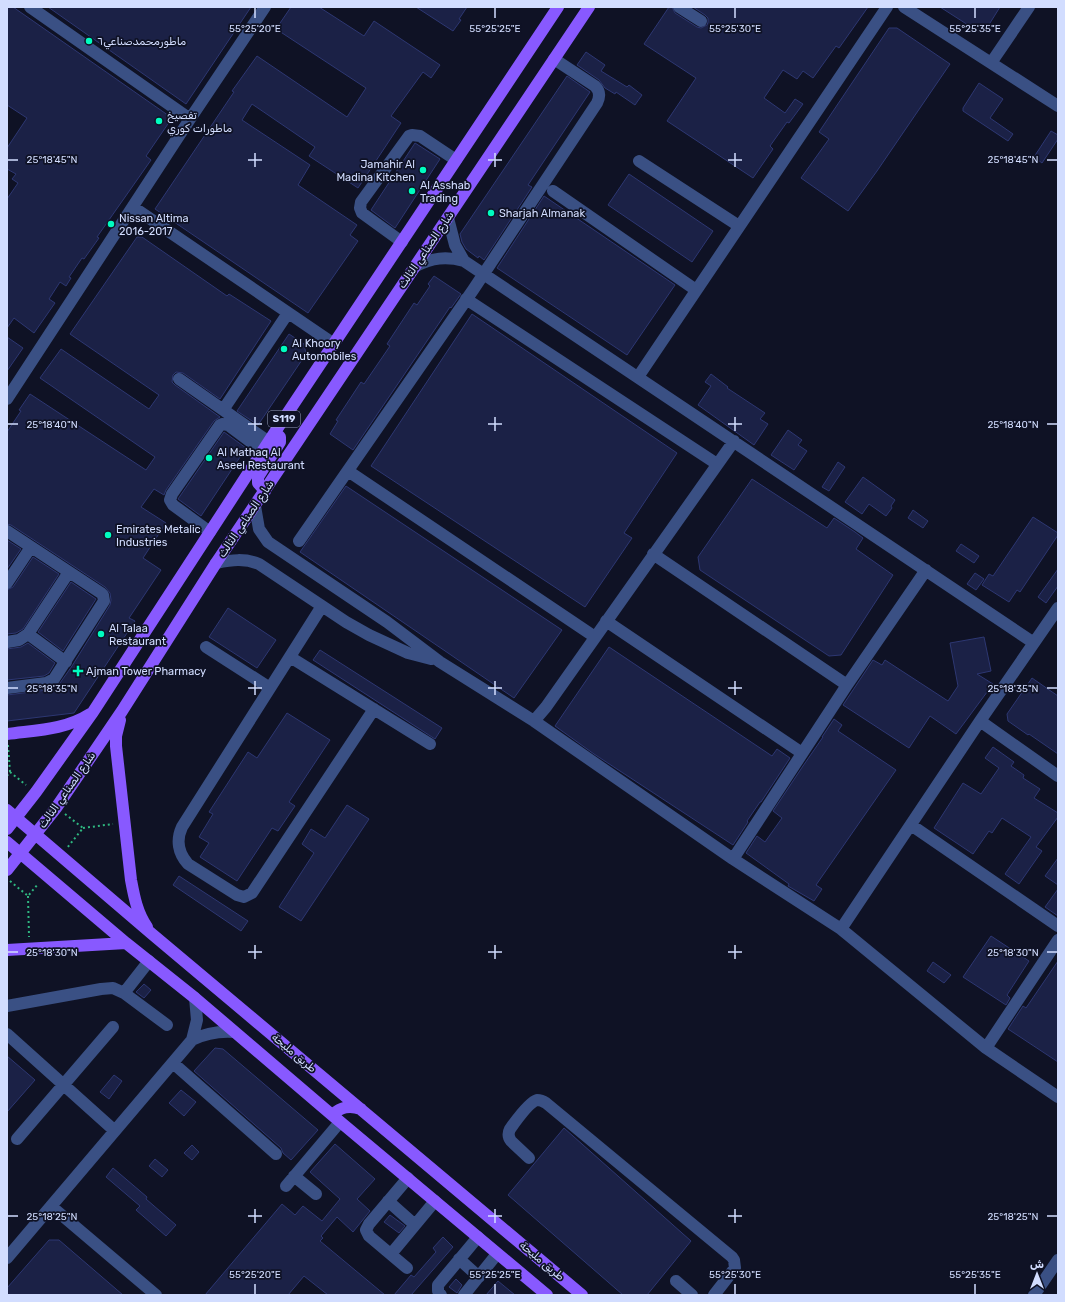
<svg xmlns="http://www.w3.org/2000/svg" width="1065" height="1302" font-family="Rubik,Vazirmatn,sans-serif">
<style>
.building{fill:#1b2146;stroke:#2d3772}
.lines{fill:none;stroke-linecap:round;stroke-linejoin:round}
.path{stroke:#2fb780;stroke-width:2;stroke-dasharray:2 3;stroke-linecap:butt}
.minor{stroke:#3a5084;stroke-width:12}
.major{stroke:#8859ff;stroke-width:12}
.ticks{fill:none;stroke:#d2ddff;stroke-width:1.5}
.poi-dot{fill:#00fdc0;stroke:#0f1225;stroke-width:1.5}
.labels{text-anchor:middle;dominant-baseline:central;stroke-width:3.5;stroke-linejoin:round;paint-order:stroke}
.shield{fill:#0f1225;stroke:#98a0be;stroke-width:1}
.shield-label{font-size:10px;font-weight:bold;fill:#d2ddff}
.poi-label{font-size:11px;fill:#d2ddff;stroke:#0f1225;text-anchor:start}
.street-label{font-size:11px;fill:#d2ddff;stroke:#0f1225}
.ticks-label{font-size:10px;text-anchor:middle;fill:#d2ddff;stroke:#0f1225;stroke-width:3.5;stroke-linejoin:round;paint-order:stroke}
</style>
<rect width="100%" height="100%" fill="#0f1225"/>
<path class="building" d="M7 7H13L172 118 146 156 151 160 97 237 99 238 84 259 82 258 69 277 71 278 66 286 60 282 49 299 55 303 34 333 14 318 7 328V199L18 183 12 179 16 174 7 169V148L27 118 7 105Z
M48 7H251L186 104Z
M291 7H319L364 36 374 21 440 65 431 78 423 72 391 116 401 123 358 188 309 156 315 147 252 104 242 120 310 165 298 185 357 225 350 235 358 241 308 313 155 209 234 92 232 91 257 56 347 117 366 88 276 29Z
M416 7H467L459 19 461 20 453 31Z
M669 7H672L675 13 697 27 701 28 707 25 708 22V18L705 15 693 7H868L839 48 836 46 813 78 803 71 797 79 783 70 764 98 785 113 795 99 803 104 789 123 787 122 770 146 773 149 753 178 667 121 696 78 644 44Z
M940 7H1000L985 31 979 32Z
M889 28H897L950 64 877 171 848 211 801 178 829 139 819 132Z
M586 52 605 65 601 71 627 87 629 85 642 95 635 105 616 92 615 94 605 88 599 80 577 65Z
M567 76 590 92 528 185 532 187 484 260 479 256 478 258 466 249 462 242 460 234Z
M979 83 1003 99 990 118 1013 134 1008 141 963 111V108Z
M1051 131 1058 135V139L1042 163 1034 157Z
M415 143 440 159 395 228 371 210Z
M629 174 713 231 692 262 608 205Z
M544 196 675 285 627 355 497 268Z
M137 237H142L227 296 229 294 271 321 220 399 183 373 176 372 173 375 172 382 175 385 220 417 214 421 166 490 164 495 154 489 141 507 166 523 143 558 161 570 129 618 135 621 74 713 7 721V695L47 690 60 683 72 666 110 605 111 600 110 593 105 587 11 525 7 524V432L21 411 19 410 30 394 146 470 155 457 40 378 61 349 149 409 159 395 70 334Z
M434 276 461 294 451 308 450 307 353 450 330 434 338 421 336 420 361 382 364 384 390 346 387 344 414 303 417 305 430 286 428 284Z
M472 314 677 453 624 533 632 538 585 607 371 466Z
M289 334 304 344 306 354 258 425 237 411Z
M7 337 23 348 7 371Z
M711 374 728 387 727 388 765 413 760 419 768 424 754 445 698 405 711 386 705 382Z
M788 430 802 440 798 445 807 451 794 470 771 455Z
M224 432 246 448 201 516 178 499Z
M838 462 845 467 829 491 822 487Z
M863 477 895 500 891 506 892 508 886 516 869 504 862 514 845 502Z
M752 479 827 528 834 518 855 532 863 538 856 549 893 575 841 655 829 656 700 570 698 557Z
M346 486 562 630 514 698 300 552Z
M913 510 928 521 923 528 908 518Z
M1033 517 1058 533V535L1020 592 1017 590 1009 602 982 585 989 574 993 576Z
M7 540 21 549 7 569Z
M961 544 979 556 974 563 956 551Z
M33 557 59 574 23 629 16 633 7 634V590L13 587Z
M1058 569V586L1046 603 1038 597Z
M975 573 984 579 976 590 967 584Z
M71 582 96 599 63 651 38 632Z
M228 608 276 640 257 668 209 637Z
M984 637 991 671 977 674 993 684 956 734 930 716 909 748 843 705 873 660 882 665 885 660 948 701 958 686 950 643Z
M28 643 55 663 49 673 44 676 7 680V649L21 647Z
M609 647 772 756 777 749 790 758 761 802H760L747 821 748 822 733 845 594 754 555 726Z
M320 650 442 728 435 739 313 660Z
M1032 678 1058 696V754L1029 734 1028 735 1008 721 1007 714Z
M287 713 330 740 289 802 295 806 278 831 272 828 237 881 200 857 209 843 199 837 213 814 209 812 248 752 257 758Z
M834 719 842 725 838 731 896 770 816 885 822 889 814 901 788 886 789 884 746 853 757 836 765 842 782 818 773 811 803 766 823 737H822Z
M993 747 1014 762 1011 766 1024 775 1023 778 1040 789 1034 798 1058 813V817L1036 847 1042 851 1019 884 1005 874 1031 837 1002 818 992 833 989 831 973 854 934 828 963 783 981 794 999 768 985 758Z
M347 805 369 819 301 921 279 907 314 853 302 844 311 829 325 838Z
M1058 858V885L1045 876Z
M179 876 248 921 241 931 173 885Z
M1058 889V916L1045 907Z
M991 936 1029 961 1007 995 1010 998 1006 1005 963 977Z
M1058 961V1062L1008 1029 1023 1006 1026 1008Z
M933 962 951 975 944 983 927 971Z
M144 984 151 990 144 998 136 992Z
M215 1048 223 1049 318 1130 291 1160 283 1153 281 1148 194 1071Z
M7 1056 35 1080 7 1112Z
M114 1075 122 1081 109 1099 100 1092Z
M181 1090 196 1102 184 1116 169 1103Z
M564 1128 691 1241 647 1295H623L508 1195Z
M335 1144 375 1179 357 1199 370 1211 353 1232 337 1217 321 1236 323 1238 320 1241 385 1295H328L304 1276 288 1295H205L282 1204 295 1215 303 1206 322 1221 340 1199 310 1172Z
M192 1145 199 1152 192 1160 184 1153Z
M155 1159 168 1170 162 1177 149 1166Z
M113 1168 147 1197 146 1199 176 1225 166 1236 136 1210 140 1206 106 1177Z
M390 1215 405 1226 399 1233 384 1222Z
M443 1237 453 1247 411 1295H394L411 1275 414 1277 436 1252 433 1248Z
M49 1240H59L123 1295H7V1288Z
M456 1279 462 1285 457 1293 449 1287Z
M498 1281 515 1295H486Z"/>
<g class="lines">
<path class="path" d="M8 745 10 772
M7 776 10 772 26 785
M65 814 83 828 67 848
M83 828 113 824
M10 881 28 896 38 884
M28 896 29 937"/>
<path class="minor" d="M30 7 190 119
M679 7 701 21
M904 7 1058 106
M991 63 1029 7
M639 161 739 226
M553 191 696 290
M133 207 334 344
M448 218 455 245 464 261
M402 242 362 213 360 208 361 202 409 136 412 135 420 136 456 160
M416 266C432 258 446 256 464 261L1034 643
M466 299 717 464
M638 377 887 7
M179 379 269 442
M7 399 190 119 265 7
M223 410 288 313
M348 471 595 637
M255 506 259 529 268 542 387 622 440 662 534 721 733 859 841 929 986 1048 1058 1097
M7 531 101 593 103 595 104 601 54 679 46 683 7 688
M210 532 173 505 170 500 172 494 220 425 222 424 228 425 263 451
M299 541 473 290 597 103C600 97 600 91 595 86L554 59
M653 554 847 685
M216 563C232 560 244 558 259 564L346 622 369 635 408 653 431 659
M7 583 31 547
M322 606 182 827C176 840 178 853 188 864L237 895 244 897 252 893 374 709
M606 621 802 753
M28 634 66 662
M7 642 19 640 28 634 69 572
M206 647 270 688
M290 657 430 744
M534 721 546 707 734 441
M980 721 1058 776
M911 825 1058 926
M733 859 847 685 926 570
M841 929 980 721 1058 608
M124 993 149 961
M7 1006 101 989 113 988 124 993 167 1025
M7 1034 115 1131
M192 1040C206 1033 219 1031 234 1032
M986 1048 1058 940
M173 1063 276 1154
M17 1139 113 1027
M529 1158 511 1141C508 1137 508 1133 510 1129 515 1122 529 1102 537 1100 540 1100 543 1101 546 1103L732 1257 734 1260 735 1268 714 1295
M294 1176 316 1194
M286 1186 340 1122
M388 1201 415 1225
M51 1206 156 1295
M391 1254 435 1201
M7 1258 192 1040 197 1020 195 998
M459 1259 479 1277
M407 1268 369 1236 366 1230 369 1224 408 1178
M676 1281 692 1295
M441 1295 438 1291V1285L478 1237
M464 1295 497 1254
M1034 1295 1058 1260"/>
<path class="major" d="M265 491 258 483V477L280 442V437L275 432
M120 720 116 736V746L131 880C134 896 137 913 147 927
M7 734C36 730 65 730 90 714
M7 810 152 934 582 1295
M7 829 36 792 93 712 275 432 558 7
M7 842 126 943 195 998 332 1115 547 1295
M7 870 56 808 122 711 216 563 589 7
M7 950 126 943
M332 1115C341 1107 349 1105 361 1109"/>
</g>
<path class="ticks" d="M255 8V18M495 8V18M735 8V18M975 8V18M255 153V167M495 153V167M735 153V167M8 160H18M248 160H262M488 160H502M728 160H742M1047 160H1057M255 417V431M495 417V431M735 417V431M8 424H18M248 424H262M488 424H502M728 424H742M1047 424H1057M255 681V695M495 681V695M735 681V695M8 688H18M248 688H262M488 688H502M728 688H742M1047 688H1057M255 945V959M495 945V959M735 945V959M8 952H18M248 952H262M488 952H502M728 952H742M1047 952H1057M255 1209V1223M495 1209V1223M735 1209V1223M8 1216H18M248 1216H262M488 1216H502M728 1216H742M1047 1216H1057M255 1284V1294M495 1284V1294M735 1284V1294M975 1284V1294"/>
<g class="poi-dot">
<circle cx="89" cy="41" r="4"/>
<circle cx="159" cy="121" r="4"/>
<circle cx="423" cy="170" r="4"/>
<circle cx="412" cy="191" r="4"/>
<circle cx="491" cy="213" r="4"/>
<circle cx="111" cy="224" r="4"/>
<circle cx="284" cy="349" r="4"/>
<circle cx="209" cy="458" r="4"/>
<circle cx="108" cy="535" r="4"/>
<circle cx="101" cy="634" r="4"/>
<path d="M76 665h4v4h4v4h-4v4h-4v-4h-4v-4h4z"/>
</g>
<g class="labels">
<rect class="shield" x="268" y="411" width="32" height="16" rx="3"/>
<g class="shield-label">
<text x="284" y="419">S119</text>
</g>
<g class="poi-label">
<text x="97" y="41">ماطورمحمدصناعي٦</text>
<text x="167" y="115">تفصيخ<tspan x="167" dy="13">ماطورات كوري</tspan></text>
<text x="415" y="164" text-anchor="end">Jamahir Al<tspan x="415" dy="13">Madina Kitchen</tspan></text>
<text x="420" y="185">Al Asshab<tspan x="420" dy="13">Trading</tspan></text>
<text x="499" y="213">Sharjah Almanak</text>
<text x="119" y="218">Nissan Altima<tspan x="119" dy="13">2016-2017</tspan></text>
<text x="292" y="343">Al Khoory<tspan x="292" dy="13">Automobiles</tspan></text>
<text x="217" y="452">Al Mathaq Al<tspan x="217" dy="13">Aseel Restaurant</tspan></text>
<text x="116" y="529">Emirates Metalic<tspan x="116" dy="13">Industries</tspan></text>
<text x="109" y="628">Al Talaa<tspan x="109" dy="13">Restaurant</tspan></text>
<text x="86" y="671">Ajman Tower Pharmacy</text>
</g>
<g class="street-label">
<text transform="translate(426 250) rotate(-56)">شارع الصناعي الثالث</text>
<text transform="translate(246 519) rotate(-56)">شارع الصناعي الثالث</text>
<text transform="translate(67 790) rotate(-55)">شارع الصناعي الثالث</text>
<text transform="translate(294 1053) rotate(40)">طريق مليحة</text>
<text transform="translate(542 1261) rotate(40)">طريق مليحة</text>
</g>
</g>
<g class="ticks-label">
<text x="255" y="32">55°25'20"E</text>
<text x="495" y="32">55°25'25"E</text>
<text x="735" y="32">55°25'30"E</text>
<text x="975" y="32">55°25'35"E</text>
<text x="52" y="163">25°18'45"N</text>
<text x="1013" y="163">25°18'45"N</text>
<text x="52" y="428">25°18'40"N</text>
<text x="1013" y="428">25°18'40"N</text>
<text x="52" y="692">25°18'35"N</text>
<text x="1013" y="692">25°18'35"N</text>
<text x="52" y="956">25°18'30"N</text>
<text x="1013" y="956">25°18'30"N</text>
<text x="52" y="1220">25°18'25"N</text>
<text x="1013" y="1220">25°18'25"N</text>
<text x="255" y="1278">55°25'20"E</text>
<text x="495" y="1278">55°25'25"E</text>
<text x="735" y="1278">55°25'30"E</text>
<text x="975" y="1278">55°25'35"E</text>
</g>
<rect width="1065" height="1302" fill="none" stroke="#d2ddff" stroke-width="16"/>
<g transform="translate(1037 1274)" stroke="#0f1225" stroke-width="3" paint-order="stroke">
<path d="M0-3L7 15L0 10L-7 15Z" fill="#d2ddff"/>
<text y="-6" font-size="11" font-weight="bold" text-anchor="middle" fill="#d2ddff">ش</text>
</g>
</svg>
